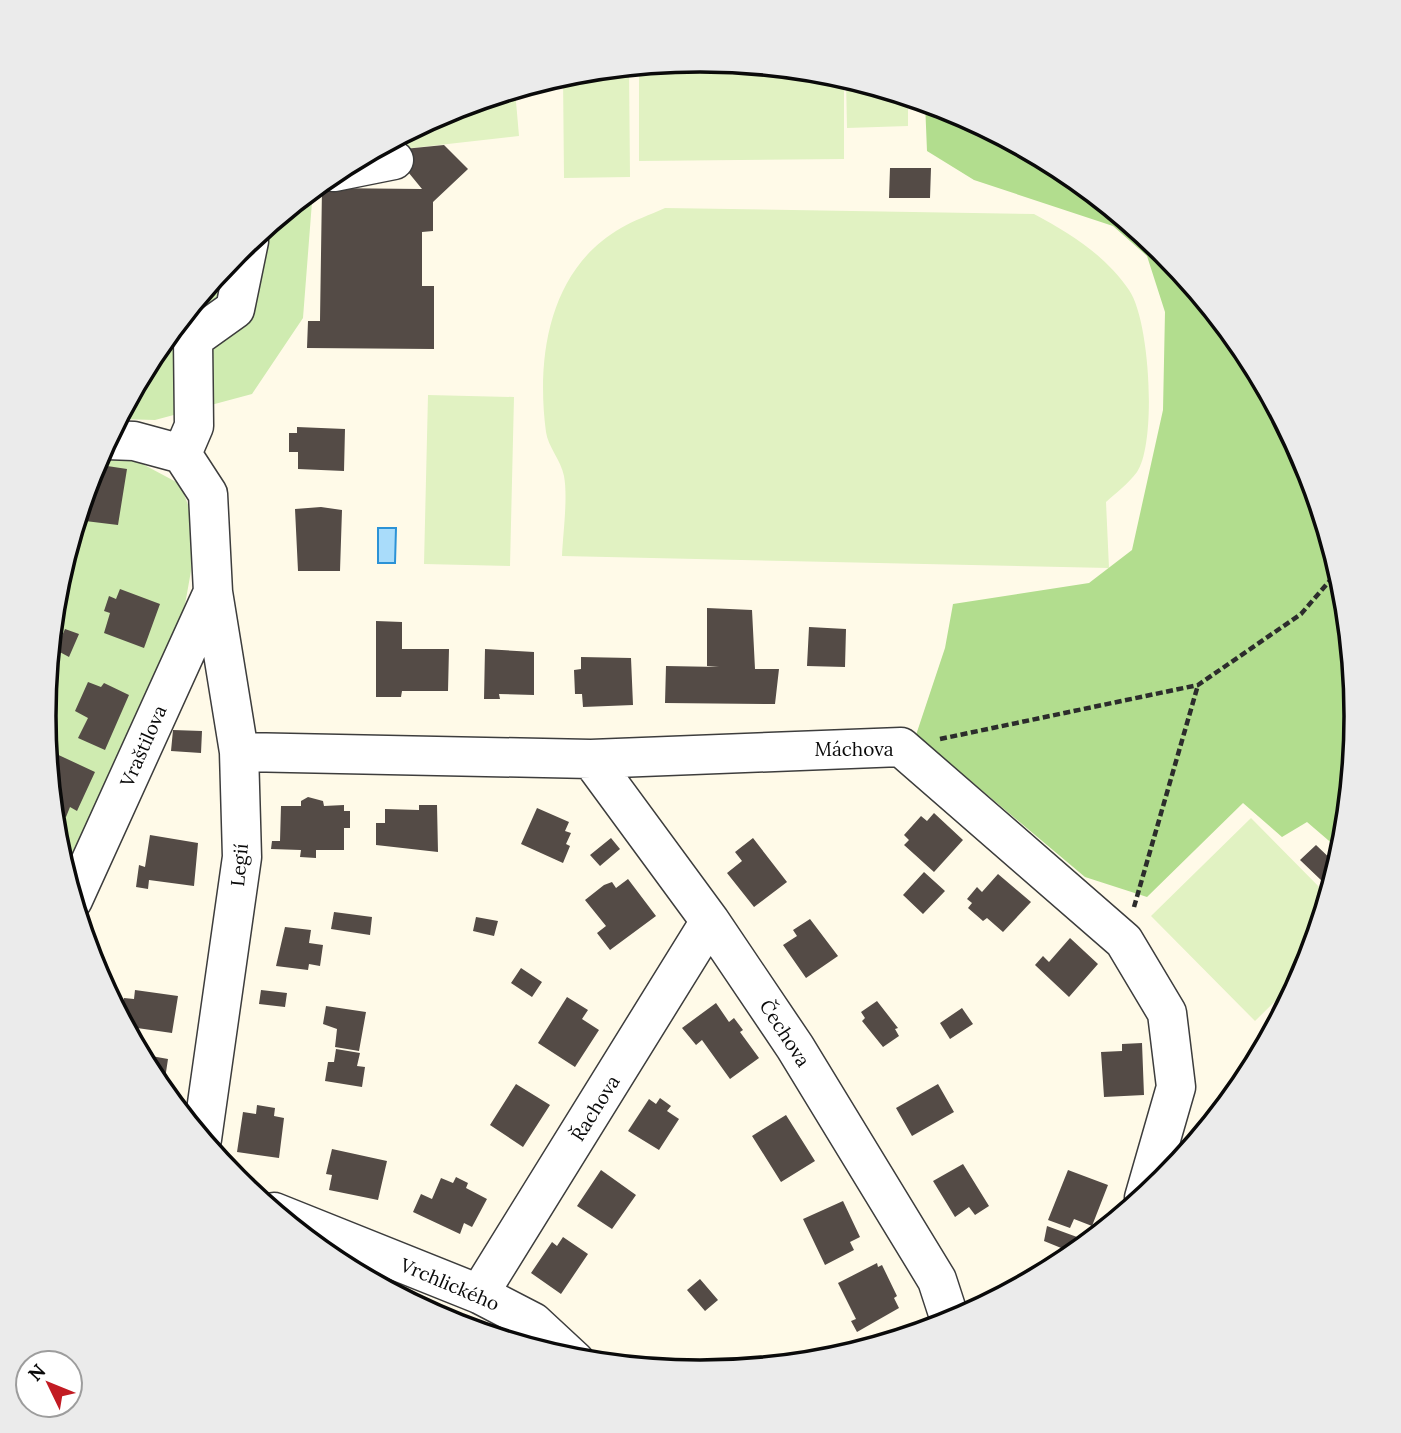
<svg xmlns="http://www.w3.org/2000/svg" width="1401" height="1433" font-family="Lora,serif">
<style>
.green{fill:#cfebb0}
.forest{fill:#b2dd8e}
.pitch{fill:#e1f2c2}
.water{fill:#a9dcfa;stroke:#2b92d6;stroke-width:2}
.building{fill:#544b46}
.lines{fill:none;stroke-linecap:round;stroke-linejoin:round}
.minor-casing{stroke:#3d3d3d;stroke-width:41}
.path{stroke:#2c2c2c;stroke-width:4.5;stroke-dasharray:7 3.5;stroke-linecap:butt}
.minor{stroke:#fff;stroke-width:38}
.labels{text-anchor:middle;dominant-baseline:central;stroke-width:7;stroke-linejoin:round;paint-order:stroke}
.street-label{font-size:19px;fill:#0a0a0a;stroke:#fff}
.rim{fill:none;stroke:#0a0a0a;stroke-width:3.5}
</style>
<rect width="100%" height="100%" fill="#fffae8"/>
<path class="green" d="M313 189 303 318 252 394 155 420 119 419 155 351 236 252Z
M97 458 135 460 180 484 192 515 191 571 179 638 68 882 56 844 44 717 56 588Z"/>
<path class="forest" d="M925 102C958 112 986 128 1016 144 1238 263 1377 516 1352 768 1350 795 1350 826 1342 852L1307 822 1282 837 1243 803 1147 897 1085 877 916 735 945 648 953 604 1089 583 1132 550 1163 410 1165 312 1147 256 1113 226 974 180 927 151Z"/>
<path class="pitch" d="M701 60 829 72 844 77V159L639 161V66Z
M629 67 630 177 564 178 563 75Z
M846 78 908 96V126L847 128Z
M515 90 519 136 368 153 450 110Z
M665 208 1034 214C1071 234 1104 254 1129 290 1150 320 1157 442 1137 472 1129 483 1116 493 1106 502L1109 568 562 556C563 533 568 498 564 476 561 460 548 447 546 432 536 357 549 269 621 228 634 220 650 215 665 208Z
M428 395 514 397 510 566 424 564Z
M1251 818 1329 897 1306 971 1255 1021 1151 916Z"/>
<path class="water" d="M378 528H396L395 563H378Z"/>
<path class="building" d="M444 145 468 169 433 202V231L422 232V286H434V349L307 348 308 321H320L322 188 422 189 404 167V149Z
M890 168H931L930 198H889Z
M297 427 345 429 344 471 298 469V452H289V433H297Z
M94 464 127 469 118 525 77 520Z
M321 507 342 510 340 571H298L295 509Z
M62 569 68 570 66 584 58 583Z
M120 589 160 604 144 648 104 633 110 613 104 611 109 596 116 599Z
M707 608 752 610 755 669H779L775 704 665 703 666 666 719 667 707 666Z
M376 621 402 622V649H449L448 691H402L401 697H376Z
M809 627 846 629 845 667 807 666Z
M65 629 79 634 69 657 56 650 49 665 51 647 56 650Z
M485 649 534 652V695L499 694 500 699H484Z
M581 657 631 658 633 705 583 707 582 694H575L574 670 581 669Z
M88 682 101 687 104 683 129 695 105 750 78 738 88 718 75 711Z
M173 730 202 731 201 753 171 751Z
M50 751 95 772 77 811 70 807 66 817 53 811Z
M308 797 323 801 324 806 344 805V811H350V828H344V850H316V858L300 857 301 850 271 849 272 841H280L281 806H301V801Z
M419 805H437L438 852 376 845V823H385V809L419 810Z
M537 808 569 822 565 831 571 833 566 844 570 846 563 863 521 844Z
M934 813 963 840 934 872 904 845 909 840 904 835 921 816 927 821Z
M150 835 198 843 194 886 149 880 148 889 136 887 139 865 145 867Z
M611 838 620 849 600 866 590 855Z
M753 838 787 882 754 907 727 873 742 861 735 852Z
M1316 845 1337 865 1322 881 1300 860Z
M924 872 945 891 923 914 903 895Z
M998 874 1031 902 1003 932 987 918 983 921 968 908 972 903 967 899 977 887 982 892Z
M628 879 656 916 610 950 597 933 606 926 585 900 604 885 612 882 616 888Z
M334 912 372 917 370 935 331 929Z
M476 917 498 921 494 936 473 931Z
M810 919 838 956 806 978 783 945 797 936 793 930Z
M285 927 311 930 309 943 323 945 320 966 309 964 308 970 276 966Z
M1070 938 1098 964 1069 997 1035 965 1043 956 1049 962Z
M521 968 542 982 532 997 511 983Z
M135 990 178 996 172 1033 137 1028 135 1038H131L119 1014 124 998 134 999Z
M261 990 287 993 285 1007 259 1004Z
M567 997 588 1010 582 1019 599 1030 575 1067 538 1043Z
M877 1001 898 1028 895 1029 899 1036 883 1047 862 1021 865 1018 861 1012Z
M716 1003 729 1022 734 1018 743 1030 740 1032 759 1058 730 1079 702 1040 696 1045 682 1028Z
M326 1006 366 1012 359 1051 335 1047 337 1029 323 1024Z
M962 1008 973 1024 950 1039 940 1023Z
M1142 1043 1144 1095 1104 1097 1101 1052 1122 1051V1044Z
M336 1049 360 1053 357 1066 365 1067 362 1087 325 1081 328 1062H334Z
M140 1054 168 1059 163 1092 154 1081Z
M516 1084 550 1105 523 1147 490 1125Z
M938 1084 954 1112 912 1136 896 1108Z
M660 1098 671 1106 667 1111 679 1119 659 1150 628 1131 649 1099 656 1104Z
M257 1105 275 1108 274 1116 284 1118 279 1158 237 1152 243 1112 256 1114Z
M786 1115 815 1161 781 1182 752 1136Z
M332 1149 387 1161 378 1200 329 1190 332 1175 326 1174Z
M963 1164 989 1206 975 1215 969 1207 955 1217 933 1181Z
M601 1170 636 1195 612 1229 577 1206Z
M1068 1170 1108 1185 1092 1226 1074 1219 1070 1228 1048 1220Z
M456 1177 468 1183 466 1188 487 1199 472 1227 464 1223 460 1234 413 1212 421 1194 432 1199 441 1178 453 1183Z
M843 1201 860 1237 850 1242 854 1250 825 1265 803 1219Z
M1047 1226 1077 1237 1071 1252 1044 1241Z
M563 1237 588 1254 561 1294 531 1273 552 1242 557 1246Z
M877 1263 878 1267 882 1265 897 1296 894 1298 899 1308 857 1332 851 1321 856 1319 838 1283Z
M1030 1271 1033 1280 991 1302 988 1295 1018 1284 1015 1277Z
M700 1279 718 1300 705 1311 687 1290Z"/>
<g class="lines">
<defs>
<path id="minor" d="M334 172 394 160
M178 323 193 339 194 426 182 454
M193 339 235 309 249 241
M107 440 134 441 182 454 208 494 213 592 239 752 242 857 202 1139
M239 752 591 759 901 747 1124 941 1167 1013 1176 1087 1144 1198
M591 759 710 921 795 1047 937 1280 951 1323
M73 900 213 592
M274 1212 479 1294 533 1322 575 1361
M479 1294 710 921"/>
</defs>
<use href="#minor" class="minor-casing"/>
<path class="path" d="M940 739 1198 685 1301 614 1339 570
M1134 907 1198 685"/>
<use href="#minor" class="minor"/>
</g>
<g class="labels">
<g class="street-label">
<text transform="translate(143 746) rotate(-66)">Vraštilova</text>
<text x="854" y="749">Máchova</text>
<text transform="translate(239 865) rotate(-85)">Legií</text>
<text transform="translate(785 1033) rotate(57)">Čechova</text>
<text transform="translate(595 1108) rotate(-58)">Řachova</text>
<text transform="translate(450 1284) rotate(23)">Vrchlického</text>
</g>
</g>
<path d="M0 0H1401V1433H0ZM56 716a644 644 0 1 1 1288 0a644 644 0 1 1-1288 0Z" fill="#ebebeb" fill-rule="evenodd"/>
<path class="rim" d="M56 716a644 644 0 1 1 1288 0a644 644 0 1 1-1288 0Z"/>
<g transform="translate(49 1384) rotate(313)"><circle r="33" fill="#ffffff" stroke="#9d9d9d" stroke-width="2"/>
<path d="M0-5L12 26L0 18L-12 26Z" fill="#c21b23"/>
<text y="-10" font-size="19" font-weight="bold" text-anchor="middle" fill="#0a0a0a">N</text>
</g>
</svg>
